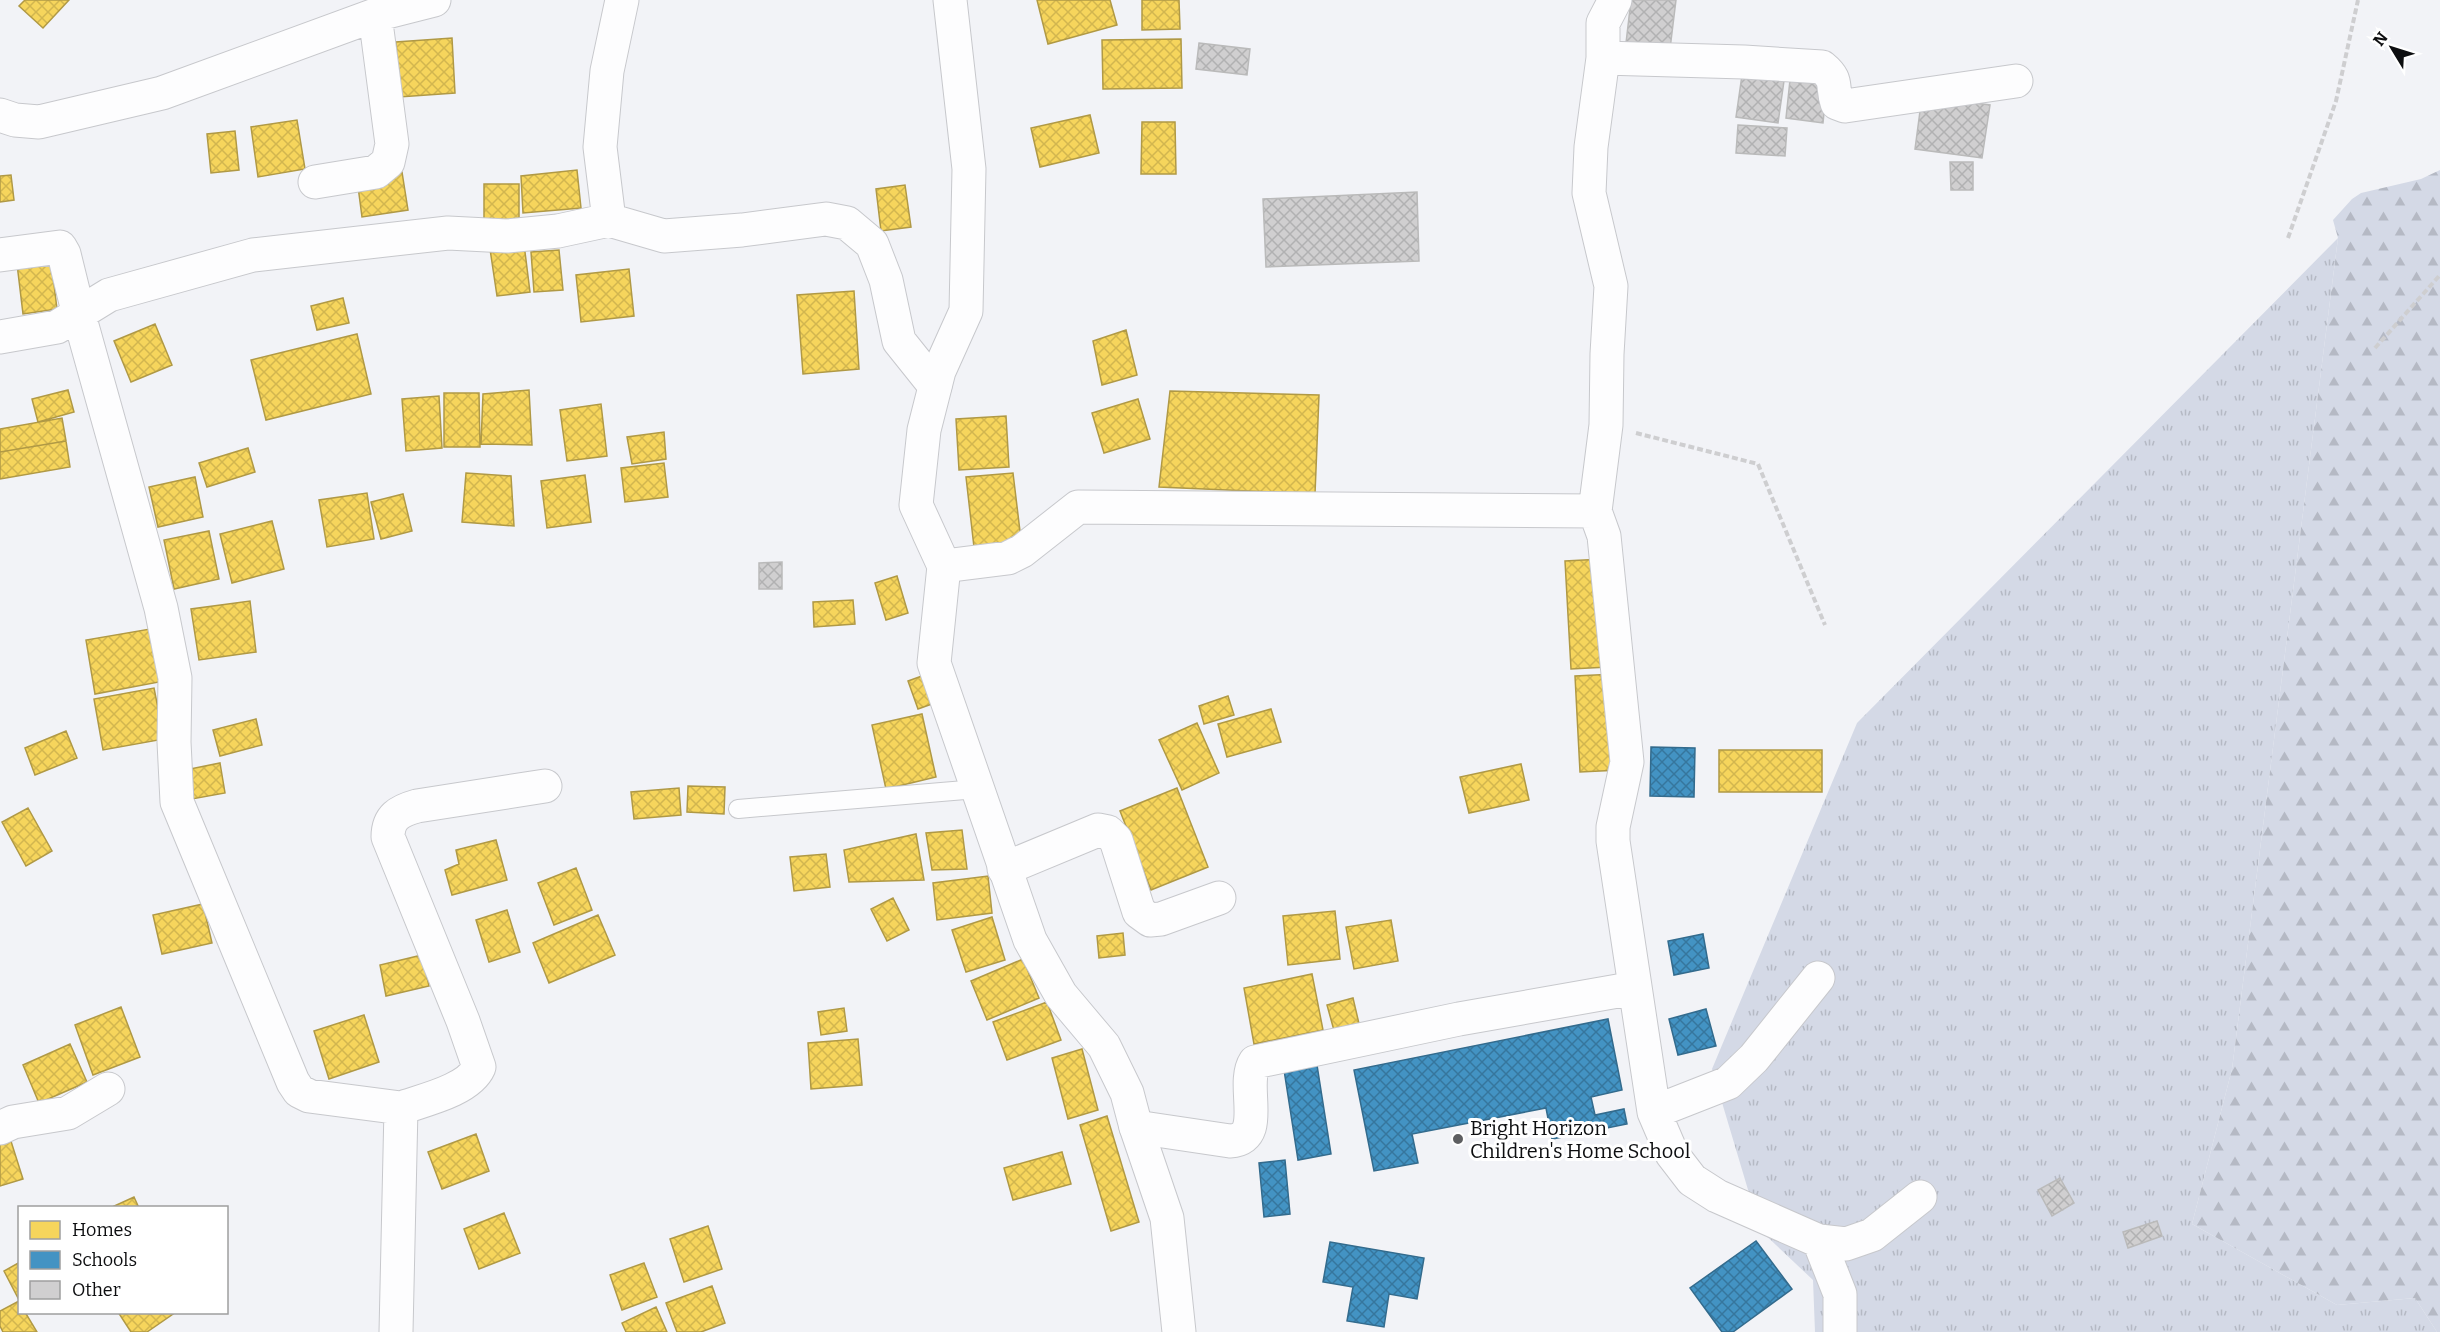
<svg xmlns="http://www.w3.org/2000/svg" width="2440" height="1332" font-family="Bitter,serif">
<style>
.grass{fill:url(#grass-tufts)}
.forest{fill:url(#forest-firs)}
.homes{fill:url(#homes-cross-hatch);stroke:#b09945;stroke-width:1.5}
.schools{fill:url(#schools-cross-hatch);stroke:#336b8d;stroke-width:1.5}
.building{fill:url(#building-cross-hatch);stroke:#bababa;stroke-width:1.5}
.lines{fill:none;stroke-linecap:round;stroke-linejoin:round}
.service-casing{stroke:#c7c8cc;stroke-width:20}
.minor-casing{stroke:#c7c8cc;stroke-width:35}
.tertiary-casing{stroke:#c7c8cc;stroke-width:35}
.path{stroke:#ceced0;stroke-width:4;stroke-dasharray:6 3;stroke-linecap:butt}
.service{stroke:#fdfdfe;stroke-width:18}
.minor{stroke:#fdfdfe;stroke-width:33}
.tertiary{stroke:#fdfdfe;stroke-width:33}
.poi-dot{fill:#5d5e61;stroke:#fff;stroke-width:2}
.labels{text-anchor:middle;dominant-baseline:central;stroke-width:6;stroke-linejoin:round;paint-order:stroke}
.poi-label{font-size:20px;fill:#0d0e10;stroke:#fff;text-anchor:start}
</style>
<defs>
<pattern id="grass-tufts" width="24" height="20" patternUnits="userSpaceOnUse" patternTransform="scale(1.5)"><rect width="24" height="20" fill="#d4d9e6"/><path d="M3 7l-1-3M5 7V3M7 7l1-3M15 17l-1-3M17 17v-4M19 17l1-3" fill="none" stroke="#b5b9c4"/></pattern>
<pattern id="forest-firs" width="22" height="20" patternUnits="userSpaceOnUse" patternTransform="scale(1.5)"><rect width="22" height="20" fill="#d4d9e6"/><path d="M5 1l3.5 6h-7zM16 11l3.5 6h-7z" fill="#b5b9c4"/></pattern>
<pattern id="homes-cross-hatch" width="8" height="8" patternUnits="userSpaceOnUse" patternTransform="scale(1.5)"><rect width="8" height="8" fill="#f6d55c"/><path d="M0 0l8 8M0 8l8-8" fill="none" stroke="#d2b64f"/></pattern>
<pattern id="schools-cross-hatch" width="8" height="8" patternUnits="userSpaceOnUse" patternTransform="scale(1.5)"><rect width="8" height="8" fill="#4393c3"/><path d="M0 0l8 8M0 8l8-8" fill="none" stroke="#36769d"/></pattern>
<pattern id="building-cross-hatch" width="8" height="8" patternUnits="userSpaceOnUse" patternTransform="scale(1.5)"><rect width="8" height="8" fill="#d0cfd0"/><path d="M0 0l8 8M0 8l8-8" fill="none" stroke="#b1b1b2"/></pattern>
</defs>
<rect width="100%" height="100%" fill="#f2f3f7"/>
<path class="grass" d="M2338 238 2232 1069 2192 1224 2337 1305 2415 1298 2437 1332H1815L1813 1280 1760 1230 1712 1069 1857 723Z"/>
<path class="forest" d="M2440 170V1332H2437L2415 1298 2337 1305 2192 1224 2232 1069 2338 238 2333 220 2352 199 2361 193 2421 179Z"/>
<path class="homes" d="M25 0H69L43 28 19 6Z
M1037 0H1110L1117 25 1048 44Z
M1142 0H1179L1180 29 1142 30Z
M452 38 455 93 399 97 396 42Z
M1181 39 1182 88 1103 89 1102 40Z
M1090 115 1099 153 1040 167 1031 128Z
M297 120 305 169 258 177 251 127Z
M1142 122H1175L1176 174H1141Z
M235 131 239 170 211 173 207 134Z
M577 170 581 208 523 213 521 176Z
M402 172 408 210 362 217 357 179Z
M11 175 14 200 0 202V176Z
M484 184H519V221H484Z
M905 185 911 227 881 231 876 189Z
M524 244 530 292 497 296 490 249Z
M559 250 563 290 534 292 531 252Z
M51 260 57 309 23 314 17 264Z
M629 269 634 316 581 322 576 275Z
M854 291 859 369 803 374 797 295Z
M343 298 349 323 317 330 311 306Z
M155 324 172 365 131 382 114 341Z
M1126 330 1137 375 1102 385 1093 341Z
M357 334 371 394 266 420 251 360Z
M68 390 74 412 38 422 32 399Z
M529 390 532 445 481 444 483 394Z
M1170 391 1319 395 1315 494 1159 487Z
M444 393H479L480 447H444Z
M439 396 442 448 406 451 402 399Z
M1138 399 1150 439 1104 453 1092 413Z
M601 404 607 456 567 461 560 410Z
M1006 416 1009 467 959 470 956 419Z
M62 418 66 441 0 452V429Z
M664 432 666 459 632 464 627 437Z
M66 441 70 467 0 479V452Z
M248 448 255 472 207 487 199 463Z
M664 463 668 497 625 502 621 468Z
M466 473 511 476 514 526 462 522Z
M1013 473 1022 548 975 556 966 477Z
M585 475 591 522 547 528 541 481Z
M195 477 203 517 158 527 149 487Z
M367 493 374 539 327 547 319 500Z
M403 494 412 531 381 539 371 502Z
M272 521 284 569 232 583 220 534Z
M209 531 219 579 174 589 164 540Z
M1603 559 1608 667 1571 669 1565 561Z
M897 576 908 613 886 620 875 583Z
M853 600 855 624 814 627 813 602Z
M250 601 256 652 199 660 191 609Z
M150 629 159 682 95 694 86 640Z
M933 672 943 700 918 709 908 681Z
M1615 674 1620 770 1580 772 1575 676Z
M154 688 164 739 103 750 94 699Z
M1228 696 1234 715 1204 724 1199 706Z
M1271 709 1281 742 1227 757 1218 724Z
M922 714 936 777 886 789 872 725Z
M256 719 262 745 220 756 213 730Z
M1197 723 1219 773 1182 790 1159 740Z
M66 731 77 758 35 775 25 748Z
M1719 750H1822V792H1719Z
M220 763 225 793 192 799 185 770Z
M1521 764 1529 800 1469 813 1460 777Z
M688 786 725 787 724 814 687 812Z
M679 788 681 815 634 819 631 792Z
M1177 788 1208 867 1151 890 1120 811Z
M28 808 52 851 26 866 2 822Z
M962 830 967 869 932 870 926 833Z
M916 834 924 880 849 882 844 850Z
M496 840 507 880 452 895 445 870 459 864 456 850Z
M826 854 830 887 794 891 790 857Z
M576 868 592 910 554 925 538 883Z
M988 876 992 913 937 920 933 883Z
M893 898 909 930 887 941 871 909Z
M203 904 212 943 162 954 153 915Z
M507 910 520 952 489 962 476 920Z
M1335 911 1340 959 1288 965 1283 916Z
M598 915 615 955 549 983 533 943Z
M992 917 1005 960 966 972 952 930Z
M1391 920 1398 961 1354 969 1346 927Z
M1123 933 1125 955 1099 958 1097 936Z
M422 955 429 986 386 996 380 965Z
M1023 959 1039 998 987 1020 971 981Z
M1312 974 1323 1030 1254 1044 1244 988Z
M1353 998 1360 1028 1335 1034 1327 1005Z
M1047 1002 1061 1040 1007 1060 993 1022Z
M121 1007 140 1057 93 1075 75 1025Z
M844 1008 847 1031 821 1035 818 1012Z
M364 1015 379 1062 329 1079 314 1031Z
M858 1039 862 1085 811 1089 808 1043Z
M70 1044 87 1082 39 1103 23 1065Z
M1082 1049 1098 1110 1068 1119 1052 1058Z
M1107 1116 1139 1222 1111 1231 1080 1125Z
M476 1134 489 1171 442 1189 428 1152Z
M9 1135 23 1179 0 1186V1138Z
M1062 1152 1071 1184 1013 1200 1004 1168Z
M134 1197 139 1208H110Z
M504 1213 520 1253 479 1269 464 1229Z
M708 1226 722 1269 684 1282 670 1239Z
M20 1262V1297L18 1298 4 1271Z
M644 1263 657 1297 622 1310 610 1275Z
M712 1286 725 1323 701 1332H677L666 1303Z
M19 1301 20 1312H25L37 1332H3L0 1326V1311Z
M656 1307 667 1332H626L622 1323Z
M118 1312H176L147 1332H131Z"/>
<path class="schools" d="M1651 747 1695 748 1694 797 1650 796Z
M1703 934 1709 968 1674 975 1668 941Z
M1706 1009 1716 1046 1678 1055 1669 1019Z
M1608 1019 1622 1090 1591 1097 1595 1115 1624 1109 1627 1124 1552 1139 1546 1108 1412 1134 1418 1163 1374 1171 1354 1070Z
M1317 1065 1331 1154 1298 1160 1284 1070Z
M1285 1160 1290 1214 1264 1217 1259 1163Z
M1756 1241 1792 1289 1733 1332H1722L1690 1288Z
M1330 1242 1424 1258 1417 1299 1389 1294 1384 1327 1347 1321 1353 1287 1323 1282Z"/>
<path class="building" d="M1631 0H1676L1670 49 1626 43Z
M1199 43 1250 49 1247 75 1196 69Z
M1742 75 1784 81 1778 123 1736 117Z
M1790 80 1827 83 1823 123 1786 118Z
M1922 96 1990 105 1982 158 1915 149Z
M1738 125 1787 128 1785 156 1736 153Z
M1950 162H1973V190H1951Z
M1417 192 1419 261 1266 267 1263 199Z
M782 562V589H759V563Z
M2060 1178 2074 1203 2052 1216 2038 1190Z
M2157 1221 2162 1236 2128 1248 2123 1232Z"/>
<g class="lines">
<defs>
<path id="service" d="M738 809 977 789"/>
<path id="minor" d="M1603 58 1744 62 1822 67C1839 81 1831 85 1837 103L1845 106 2016 81
M0 115 15 120 39 122 162 93 375 15 434 0
M315 182 376 172 388 162 392 144 375 15
M609 220 664 236 742 230 826 219 847 223 872 244 886 280 899 341 935 386
M0 255 60 247 64 254 79 315 161 608 175 678 174 742 177 802 293 1082 299 1091 309 1096 401 1108 396 1332
M0 337 57 327 109 295 253 255 448 233 507 236 558 231 609 220 600 147 607 71 622 0
M1595 511 1606 425 1607 354 1611 286 1589 193 1591 147 1603 58V23L1615 0
M944 566 1008 558 1022 551 1078 507 1595 511 1604 536 1627 762 1613 827V841L1654 1112 1672 1154 1692 1180 1717 1196 1819 1241 1846 1244 1872 1235 1920 1197
M1004 869 1098 830 1108 832 1116 840 1139 912 1150 920 1161 919 1219 898
M401 1108C424 1100 469 1090 479 1067L463 1021 388 837C388 817 399 811 417 806L545 786
M1654 1112 1728 1083 1754 1058 1818 978
M1136 1127 1230 1141C1268 1139 1240 1085 1255 1062L1459 1019 1635 988
M0 1128 13 1122 68 1113 108 1089
M1819 1241 1840 1294V1332"/>
<path id="tertiary" d="M950 0 969 169 966 311 939 371 924 430 916 505 944 566 934 663 1030 940 1061 995 1104 1046 1127 1093 1136 1127 1167 1218 1179 1332"/>
</defs>
<use href="#service" class="service-casing"/>
<use href="#minor" class="minor-casing"/>
<use href="#tertiary" class="tertiary-casing"/>
<path class="path" d="M2288 238 2336 101 2358 0
M2375 348 2440 275
M1636 433 1758 464 1825 625"/>
<use href="#service" class="service"/>
<use href="#minor" class="minor"/>
<use href="#tertiary" class="tertiary"/>
</g>
<circle class="poi-dot" cx="1458" cy="1139" r="6"/>
<g class="labels">
<g class="poi-label">
<text x="1470" y="1128">Bright Horizon<tspan x="1470" dy="23">Children's Home School</tspan></text>
</g>
</g>
<rect x="18" y="1206" width="210" height="108" fill="#ffffff" stroke="#9e9f9f" stroke-width="1.5"/>
<rect x="30" y="1221" width="30" height="18" fill="#f6d55c" stroke="#9e9f9f" stroke-width="1.5"/>
<text x="72" y="1236" font-size="18" fill="#0d0e10">Homes</text>
<rect x="30" y="1251" width="30" height="18" fill="#4393c3" stroke="#9e9f9f" stroke-width="1.5"/>
<text x="72" y="1266" font-size="18" fill="#0d0e10">Schools</text>
<rect x="30" y="1281" width="30" height="18" fill="#d0cfd0" stroke="#9e9f9f" stroke-width="1.5"/>
<text x="72" y="1296" font-size="18" fill="#0d0e10">Other</text>
<g transform="translate(2392 48) rotate(308)" stroke="#ffffff" stroke-width="4.5" paint-order="stroke">
<path d="M0-4.5L10 22L0 15L-10 22Z" fill="#0d0e10"/>
<text y="-9" font-size="16" font-weight="bold" text-anchor="middle" fill="#0d0e10">N</text>
</g>
</svg>
